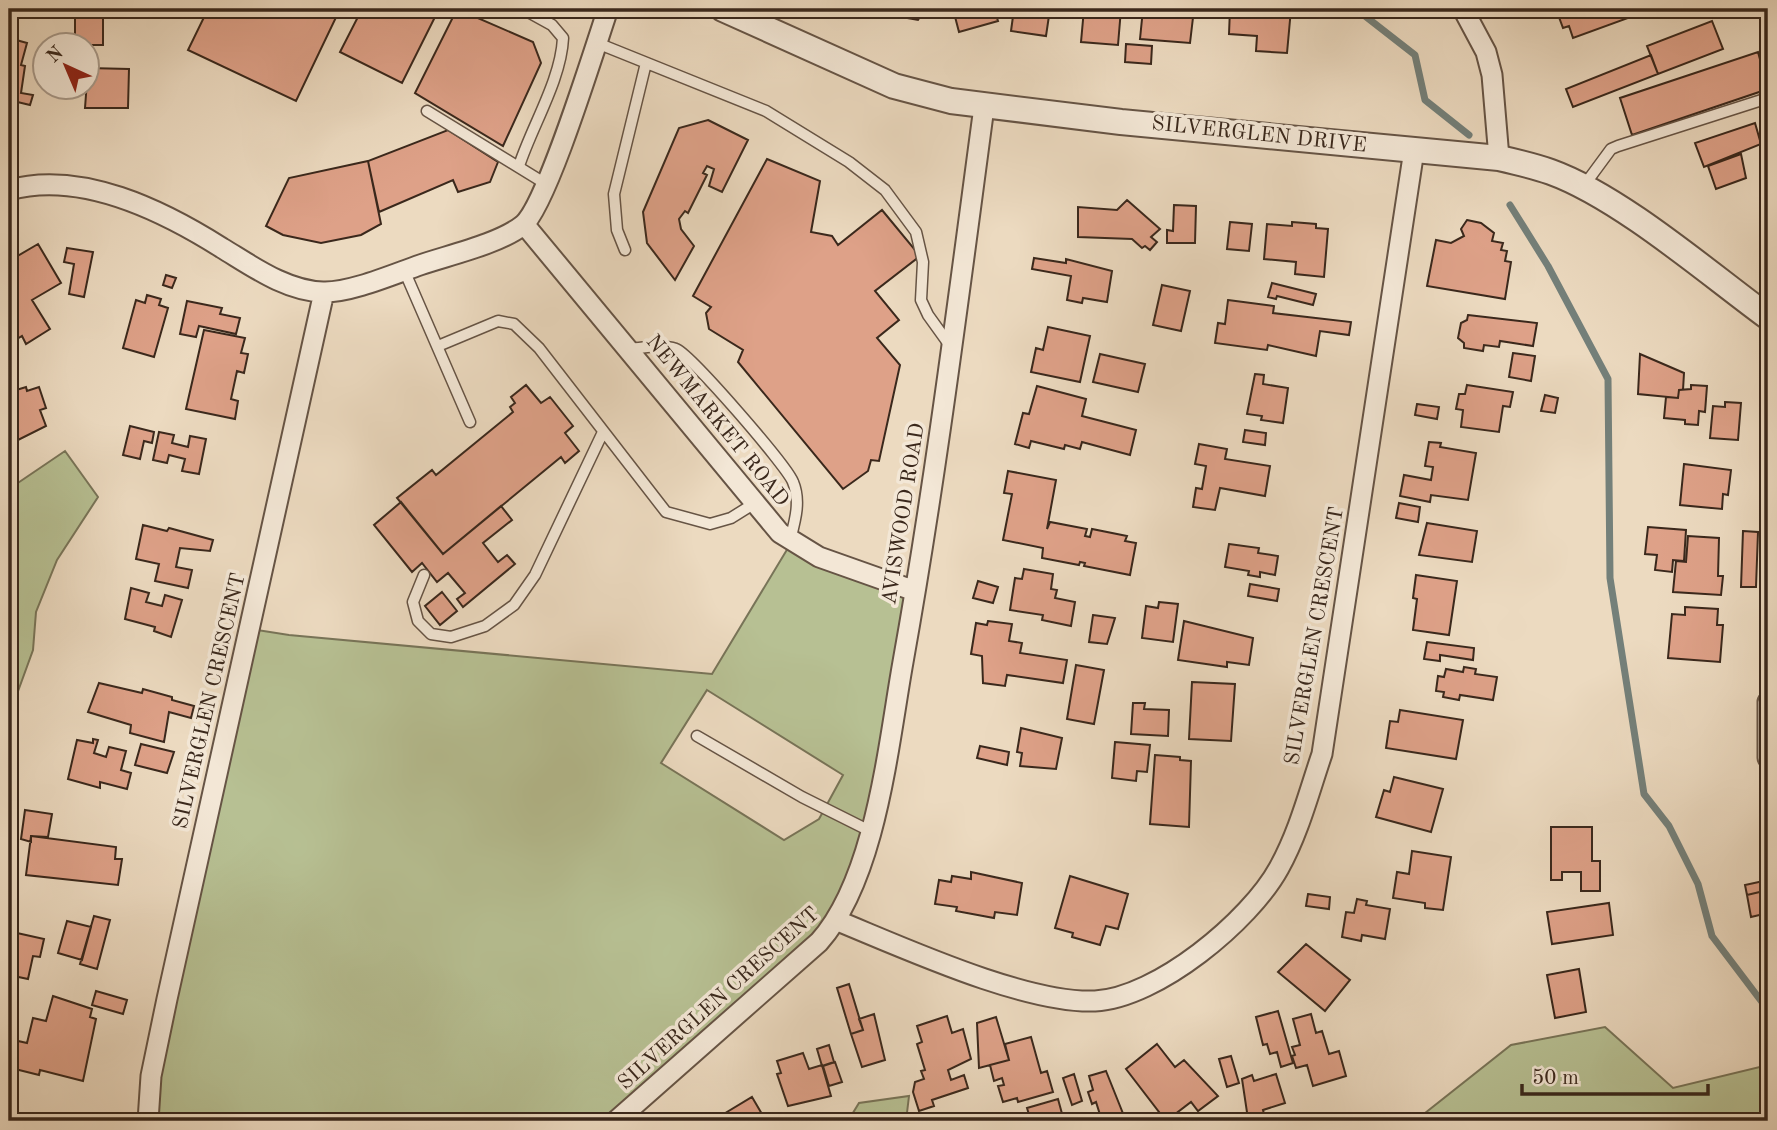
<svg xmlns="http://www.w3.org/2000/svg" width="1777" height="1130" font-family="'Old Standard TT',serif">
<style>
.green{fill:#b7c093;stroke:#787458;stroke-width:2;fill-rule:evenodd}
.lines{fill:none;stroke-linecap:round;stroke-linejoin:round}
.stream{stroke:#74807a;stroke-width:7}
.building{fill:#dea188;stroke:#3a281c;stroke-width:2}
.service-casing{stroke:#665445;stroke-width:13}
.minor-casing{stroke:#665445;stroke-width:23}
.tertiary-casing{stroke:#665445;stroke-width:28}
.service{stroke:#f3e7d6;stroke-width:10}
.minor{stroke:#f3e7d6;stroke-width:19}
.tertiary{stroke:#f3e7d6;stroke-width:24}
.labels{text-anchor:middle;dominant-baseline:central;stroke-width:7;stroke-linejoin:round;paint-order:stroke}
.street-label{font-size:21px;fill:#3a281c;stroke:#f3e7d6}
</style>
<rect width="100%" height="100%" fill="#ecdac0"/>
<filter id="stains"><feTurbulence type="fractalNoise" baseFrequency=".00286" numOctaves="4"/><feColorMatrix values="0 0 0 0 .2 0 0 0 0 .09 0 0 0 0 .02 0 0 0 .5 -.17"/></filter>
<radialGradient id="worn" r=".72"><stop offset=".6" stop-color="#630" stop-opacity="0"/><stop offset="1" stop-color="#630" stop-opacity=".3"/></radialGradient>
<path class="green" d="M65 451 98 497 57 560 36 612 33 650 9 716V489Z
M791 543 916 591 848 904 618 1121H147L251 629 289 635 712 674ZM707 690 843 775 819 819 784 840 661 763Z
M1605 1027 1673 1088 1768 1065V1121H1415L1511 1045Z
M909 1096 906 1121H848L859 1103Z"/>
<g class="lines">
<path class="stream" d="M1356 9 1415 55 1425 100 1469 135
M1510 205 1548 266 1608 379 1610 578 1644 794 1669 826 1698 884 1712 936 1768 1010"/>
</g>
<path class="building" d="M208 9H340L296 101 188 50Z
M362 9H439L402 83 340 52Z
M457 9 533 42 541 63 503 146 415 93Z
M885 9H925L918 20 884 14Z
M953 9H994L998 21 959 32Z
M1014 9H1050L1046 36 1011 31Z
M1084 9H1121L1118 45 1081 42Z
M1143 9H1194L1190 43 1140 39Z
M1230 9H1291L1287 53 1256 51 1257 36 1229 34Z
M1556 9H1637L1639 14 1573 38 1569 26 1563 28Z
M75 12H103V45H75Z
M1712 21 1723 49 1658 74 1647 46Z
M9 38 27 43 21 65 25 66 21 93 33 95 30 105 9 100Z
M1126 44 1152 46 1151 64 1125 62Z
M1758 52 1768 89 1632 135 1620 98Z
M1651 55 1658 74 1573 107 1566 89Z
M88 68 129 69 128 108H85Z
M708 120 748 140 722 192 709 186 714 169 707 166 703 173 707 175 688 213 685 211 679 219 681 229 694 246 675 280 647 243 643 212 679 128Z
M1755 123 1761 144 1704 167 1695 143Z
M448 130 498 162 490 182 458 192 453 180 379 212 368 161Z
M1741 154 1746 178 1716 189 1708 166Z
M767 159 820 181 811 232 832 236 838 245 882 210 920 256 875 291 899 320 877 338 900 365 879 461 871 460 868 471 843 489 738 362 743 350 709 329 706 313 711 307 693 296Z
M368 161 381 224 361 235 321 243 283 235 266 226 289 178Z
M1127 200 1160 229 1151 237 1157 242 1150 250 1145 246 1142 248 1132 239 1078 237V207L1117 210Z
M1174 205 1196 206 1195 243H1167V230L1173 231Z
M1467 220 1481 223 1494 233 1492 241 1503 243 1501 250 1507 251 1505 261 1511 262 1505 299 1427 286 1436 240 1451 243 1464 236 1461 229Z
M1230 222 1252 224 1249 251 1227 249Z
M1292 222 1316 224V228L1328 229 1324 277 1295 274 1296 262 1264 259 1267 224 1292 226Z
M38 244 61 283 32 300 50 329 26 344 22 336 17 339 9 326V261Z
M67 248 93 252 84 297 69 294 74 264 64 262Z
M1034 258 1066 263V259L1112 271 1107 302 1083 298 1082 303 1067 300 1071 276 1032 269Z
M166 275 176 278 172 288 163 285Z
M1272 283 1316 294 1313 305 1277 296 1276 299 1268 297Z
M1162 285 1190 291 1181 331 1153 325Z
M147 295 161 299 159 305 168 308 154 357 123 348 136 300 145 303Z
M1228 300 1274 306 1273 313 1351 322 1349 335 1320 331 1316 356 1268 345 1267 350 1215 343 1218 323 1225 324Z
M187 301 222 308 220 314 240 318 236 334 199 326 196 337 180 334Z
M1468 315 1537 323 1533 346 1500 341 1499 347 1484 345 1483 351 1464 348V343L1458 338 1461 323 1467 320Z
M1048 327 1090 336 1080 382 1031 372 1036 348 1043 350Z
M204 330 245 338 241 353 248 354 244 373 237 371 231 399 238 401 235 419 186 409Z
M1513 353 1535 356 1531 381 1509 377Z
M1100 354 1145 364 1138 392 1093 382Z
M1640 354 1684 373 1683 390H1679L1678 398 1638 394Z
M1255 374 1264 375 1263 384 1288 388 1283 423 1261 420 1262 416 1247 414Z
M9 379 13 391 26 387 27 391 39 387 46 408 40 410 46 426 12 443 9 433Z
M526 385 541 403 550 397 573 426 565 433 579 451 565 463 561 457 443 554 397 498 432 470 436 475 513 412 510 407 515 403 511 397Z
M1467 385 1513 392 1510 407 1503 406 1499 432 1461 427 1463 410 1456 409 1459 394H1465Z
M1691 385 1707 386 1705 412 1699 411 1698 425 1685 424V420L1664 418 1666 397 1678 398 1679 390 1691 389Z
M1037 386 1086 399 1082 416 1136 430 1130 455 1082 442 1080 449 1065 445 1064 449 1031 441 1029 448 1015 444 1023 413 1029 414Z
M1545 395 1558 398 1555 413 1541 411Z
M1725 402 1741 403 1738 440 1710 438 1713 406 1725 407Z
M1417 404 1439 407 1437 419 1415 415Z
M130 426 154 432 152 443 144 441 140 459 123 455Z
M1245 430 1266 433 1265 445 1243 442Z
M159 432 174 435 172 443 188 447 190 436 206 439 199 474 182 471 185 459 169 455 167 463 153 460Z
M1429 442 1441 443 1440 447 1476 453 1468 500 1431 495 1430 502 1400 496 1404 475 1431 480 1433 467 1425 466Z
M1199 444 1227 449 1225 459 1270 466 1265 496 1220 488 1215 510 1193 507 1196 488 1202 489 1206 466 1195 464Z
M1684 464 1731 470 1728 495 1723 494 1722 509 1680 505Z
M1008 471 1056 480 1047 529 1050 522 1087 529 1085 536 1090 537 1092 529 1127 536 1125 541 1136 543 1130 575 1084 566 1085 563 1080 562 1079 565 1042 558 1043 548 1003 540 1012 494 1004 493Z
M401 502 443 554 501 506 512 520 483 543 498 562 507 555 515 564 463 607 457 599 465 593 448 573 437 582 422 563 412 572 374 525Z
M1399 503 1420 507 1418 522 1396 518Z
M1427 523 1477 531 1472 562 1419 555Z
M143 525 167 531 169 528 213 540 210 551 180 548 176 567 192 570 188 588 155 581 159 564 136 559Z
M1648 527 1686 530 1684 561 1673 560 1672 572 1655 570 1657 555 1645 554Z
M1743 531 1758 532 1756 587H1741Z
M1688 536 1719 538 1718 576H1723L1721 595 1673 592 1676 561 1686 562Z
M1229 544 1259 548 1258 553 1278 556 1275 575 1260 572V577L1248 575 1249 571 1225 567Z
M1024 569 1053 574 1051 589 1057 590 1055 598 1075 602 1071 626 1042 620 1043 615 1010 610 1015 578 1022 579Z
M1416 575 1457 581 1449 635 1413 630 1417 599 1413 598Z
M978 581 998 587 993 603 973 598Z
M1250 584 1279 589 1277 601 1248 596Z
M131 588 149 593 146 602 162 606 165 595 182 600 171 637 154 631 155 627 125 619Z
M442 592 457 611 440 625 425 606Z
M1159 602 1178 604 1173 642 1142 638 1146 606 1158 608Z
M1685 607 1718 609 1717 625H1723L1720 662 1668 658 1672 614 1685 615Z
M1093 615 1115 618 1107 644 1089 642Z
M988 621 1012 624 1009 641 1022 643 1020 653 1067 660 1063 683 1007 675 1005 686 983 683 982 656 971 654 976 623 987 625Z
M1184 621 1253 638 1249 665 1227 662V667L1178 660Z
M1427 642 1474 648 1473 660 1440 655V661L1424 659Z
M1076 665 1104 670 1094 724 1067 719Z
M1464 667 1476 669 1475 674 1497 677 1493 700 1460 695 1459 700 1443 697 1444 692 1436 691 1438 676 1444 677 1446 669 1463 672Z
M1192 682 1235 684 1231 741 1189 739Z
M99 683 142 693 143 689 172 697V700L194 706 191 718 169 712 164 742 130 733 131 725 88 712Z
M1133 703H1145L1144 709 1169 710 1168 736 1131 734Z
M1400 710 1463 720 1456 759 1386 748 1390 721 1398 722Z
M1021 728 1062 738 1056 769 1020 766 1022 753 1017 752Z
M93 739 98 740 94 753 106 757 109 747 126 751 121 770 131 773 127 789 100 782V788L68 779 77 740 93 743Z
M1115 742 1150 745 1147 772 1137 771 1136 781 1112 778Z
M141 744 174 752 167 773 135 765Z
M980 746 1009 752 1007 765 977 758Z
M1155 755 1180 757V760L1191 761 1189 827 1150 824Z
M1394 777 1443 789 1431 832 1376 817 1384 790 1390 792Z
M25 810 52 814 48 837 31 836V842L21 839Z
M1551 827H1592V861H1600V891H1581V872H1562V880H1551Z
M31 836 116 847 115 859H122L118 885 26 875Z
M1412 851 1451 857 1443 910 1425 908V903L1393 898 1397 872 1409 874Z
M971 872 1022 883 1017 915 995 912 994 918 956 911 957 907 935 904 939 880 951 882 952 876 971 879Z
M1070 876 1128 894 1118 929 1106 926 1100 945 1072 937 1073 933 1055 928Z
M1768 880V890L1747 895 1745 885Z
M1768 890V913L1751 917 1747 895Z
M1308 894 1330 897 1329 909 1306 906Z
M1357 899 1367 901 1366 905 1390 909 1385 939 1362 935 1361 941 1342 937 1346 912 1354 913Z
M1609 903 1613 935 1552 944 1547 912Z
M94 916 110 920 97 969 80 964Z
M67 921 91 927 82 960 58 953Z
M17 933 44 939 40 957 33 956 28 979 9 975Z
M1306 944 1350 980 1325 1011 1278 972Z
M1579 969 1586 1012 1555 1018 1547 975Z
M849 984 863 1030 851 1034 837 988Z
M96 991 127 1000 123 1014 92 1005Z
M53 996 92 1009 90 1017 96 1019 83 1081 40 1070 39 1075 11 1068 18 1041 27 1043 33 1018 46 1021Z
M1278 1011 1293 1063 1281 1067 1277 1052 1270 1054 1267 1044 1263 1045 1256 1017Z
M874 1014 885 1060 862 1067 851 1034 863 1030 859 1019Z
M1311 1014 1316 1033 1322 1031 1329 1054 1339 1051 1346 1076 1313 1086 1307 1065 1296 1068 1292 1056 1295 1055 1292 1047 1300 1045 1293 1019Z
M947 1016 952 1033 963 1029 971 1059 948 1070 951 1080 964 1075 968 1088 932 1100 934 1106 919 1111 913 1092 915 1082 924 1079 921 1071 925 1070 917 1044 922 1042 917 1026Z
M996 1017 1009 1060 979 1068 977 1023Z
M1031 1037 1041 1073 1047 1071 1053 1092 1018 1102 1017 1098 1003 1102 998 1086 1004 1085 1002 1078 994 1081 990 1065 1009 1060 1005 1044Z
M1157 1044 1175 1067 1184 1060 1218 1096 1198 1111 1191 1102 1166 1121 1126 1069Z
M829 1045 834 1062 822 1066 817 1049Z
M803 1053 809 1069 822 1065 831 1096 788 1106 777 1074 781 1073 777 1061Z
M1231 1056 1239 1083 1227 1087 1219 1059Z
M835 1062 842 1082 829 1086 823 1066Z
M1106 1071 1124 1116 1102 1121 1096 1102 1092 1104 1088 1092 1093 1090 1089 1076Z
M1074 1074 1082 1101 1072 1105 1063 1078Z
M1276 1074 1285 1103 1263 1110 1264 1114 1248 1119 1242 1079 1252 1075 1254 1081Z
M752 1097 766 1121H726L722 1115Z
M1058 1099 1064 1121H1031L1027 1108Z"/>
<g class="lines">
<defs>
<path id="service" d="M597 43 766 111 849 162 885 190 916 232 923 262 921 300 928 315 951 347
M427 111 546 184
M519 166C532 126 561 80 563 38L552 25 523 9
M1583 187 1611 149 1618 146 1768 98
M625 250 617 230 614 194 646 63
M404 270 470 422
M438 346 498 321 514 324 539 348 666 512 710 524 731 518 755 503
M628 349C643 348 661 344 676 349 689 353 787 466 793 482 801 501 795 521 790 540
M424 575 413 602 418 621 431 634 451 637 485 626 514 605 535 575 603 432
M697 736 802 797 870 831"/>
<path id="minor" d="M1463 9 1486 52 1492 75 1499 158
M9 190C81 170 162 210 222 248 252 266 286 291 323 292 350 293 394 274 420 265 449 255 499 244 523 225 547 205 595 47 608 9
M524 224 780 533 819 557 915 591
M1768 702V758
M838 921C904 948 1026 1004 1095 1001 1157 998 1250 921 1279 868 1299 832 1309 792 1322 754L1414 150
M148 1121 151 1076 167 999 324 292
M616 1121 819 942C876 878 888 746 903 662 936 478 959 293 984 107"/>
<path id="tertiary" d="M723 9 894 86 951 101 1121 122 1499 158C1517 162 1534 166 1551 172 1620 197 1708 273 1768 317"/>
</defs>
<use href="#service" class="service-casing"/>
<use href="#minor" class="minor-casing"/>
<use href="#tertiary" class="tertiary-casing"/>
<use href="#service" class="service"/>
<use href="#minor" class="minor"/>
<use href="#tertiary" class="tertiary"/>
</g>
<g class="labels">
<g class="street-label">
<text transform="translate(1259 135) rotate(6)">SILVERGLEN DRIVE</text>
<text transform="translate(717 421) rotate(51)">NEWMARKET ROAD</text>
<text transform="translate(904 514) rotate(-81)">AVISWOOD ROAD</text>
<text transform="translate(1315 636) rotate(-80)">SILVERGLEN CRESCENT</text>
<text transform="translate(210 701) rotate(-77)">SILVERGLEN CRESCENT</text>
<text transform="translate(719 999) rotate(-42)">SILVERGLEN CRESCENT</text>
</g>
</g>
<rect width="1777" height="1130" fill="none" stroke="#ecdac0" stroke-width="35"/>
<rect x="10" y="10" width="1756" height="1109" fill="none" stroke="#3a281c" stroke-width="3.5"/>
<rect x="18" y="18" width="1742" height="1095" fill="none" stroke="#3a281c" stroke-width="2"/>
<g transform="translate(66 66) rotate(316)"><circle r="33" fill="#f3e7d6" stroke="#a99b8c" stroke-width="2"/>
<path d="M0-5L12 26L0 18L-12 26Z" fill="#8f2418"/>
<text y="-10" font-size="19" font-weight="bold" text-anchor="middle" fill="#3a281c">N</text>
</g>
<path d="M1522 1084v10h186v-10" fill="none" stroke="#3a281c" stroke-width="3.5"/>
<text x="1532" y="1084" font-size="21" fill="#3a281c" stroke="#f3e7d6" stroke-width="5" paint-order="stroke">50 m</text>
<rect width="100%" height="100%" filter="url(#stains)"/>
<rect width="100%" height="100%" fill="url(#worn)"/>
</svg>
